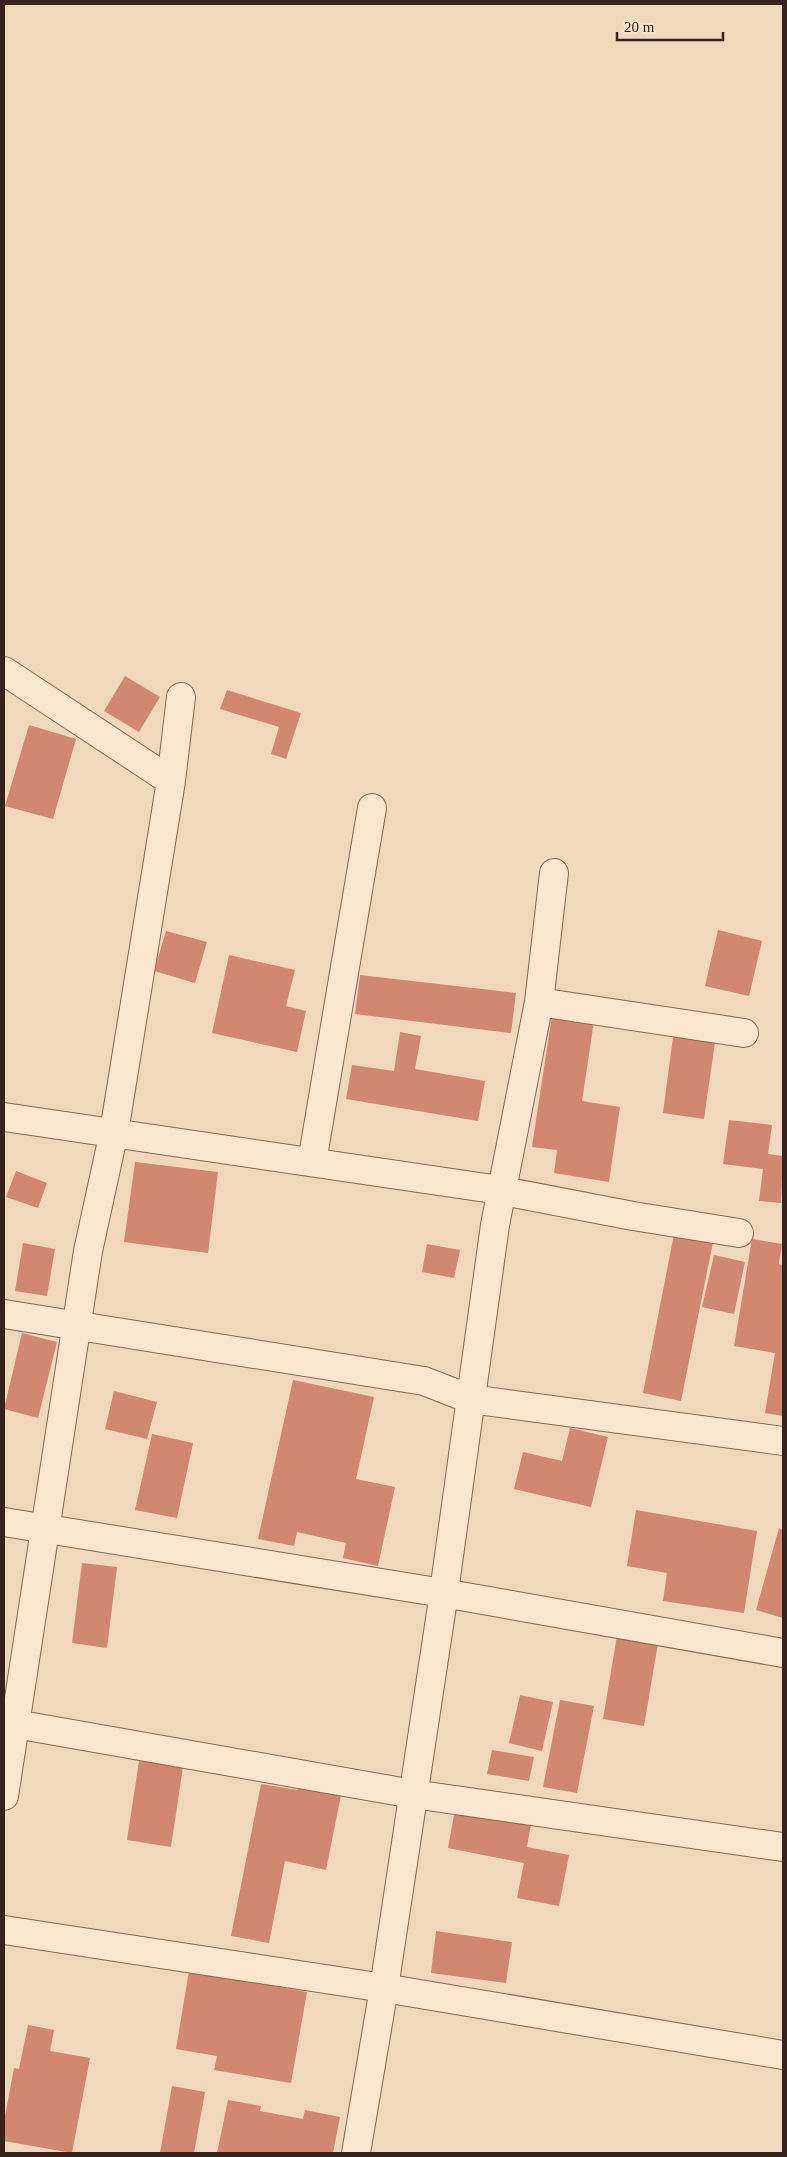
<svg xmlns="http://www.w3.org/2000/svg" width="787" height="2157" font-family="'Times New Roman',serif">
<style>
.building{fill:#d18770}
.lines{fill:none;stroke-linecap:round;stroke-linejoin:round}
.minor-casing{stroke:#896755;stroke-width:30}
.minor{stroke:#fbe6d0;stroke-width:28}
</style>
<rect width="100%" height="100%" fill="#f0d8bc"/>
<path class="building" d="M125 676 160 697 139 732 104 711Z
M227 690 301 713 286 759 271 754 279 727 220 709Z
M29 725 76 739 53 819 5 806Z
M718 930 762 941 749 996 705 986Z
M166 931 207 942 195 983 154 971Z
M229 955 295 970 286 1006 306 1011 297 1052 212 1033Z
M360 975 516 993 511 1033 355 1014Z
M552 1015 594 1021 582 1101 620 1107 609 1182 554 1173 557 1150 532 1147Z
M400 1032 421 1036 415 1069 485 1081 478 1121 346 1099 352 1065 394 1071Z
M673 1037 715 1042 704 1119 663 1113Z
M729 1120 772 1125 768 1154 783 1156 781 1203 759 1201 763 1169 723 1164Z
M135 1162 218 1172 208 1253 124 1242Z
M16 1171 47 1183 38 1208 6 1197Z
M675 1229 714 1237 681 1401 643 1393Z
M752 1239 782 1244 779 1264 783 1265V1416L765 1413 775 1353 734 1346Z
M23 1243 55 1249 47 1296 15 1291Z
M427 1244 460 1250 454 1278 422 1272Z
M714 1255 745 1262 734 1314 702 1307Z
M22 1333 57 1342 38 1418 4 1409Z
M293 1380 374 1397 356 1479 395 1487 378 1566 343 1558 346 1543 297 1532 294 1546 258 1539Z
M114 1391 157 1402 147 1439 105 1429Z
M570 1428 608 1437 591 1507 514 1489 523 1452 562 1461Z
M152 1434 193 1443 177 1518 135 1510Z
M636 1510 757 1531 744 1613 663 1601 667 1573 627 1566Z
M779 1528 783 1530V1618L756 1610Z
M82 1563 117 1567 107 1648 72 1643Z
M617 1636 658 1643 644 1726 603 1719Z
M520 1695 553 1702 542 1751 509 1743Z
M560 1700 594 1706 577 1793 543 1787Z
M492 1750 534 1757 529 1781 487 1774Z
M139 1761 183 1767 171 1847 127 1840Z
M299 1782 342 1790 326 1870 285 1861 269 1943 231 1936 261 1784 298 1790Z
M456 1804 532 1818 527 1847 569 1855 559 1906 517 1898 524 1863 448 1848Z
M436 1931 512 1942 506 1983 431 1973Z
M189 1971 307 1992 291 2083 214 2070 217 2056 176 2049Z
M28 2025 54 2030 50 2051 90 2058 72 2153 4 2141V2121L14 2068 19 2069Z
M172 2086 205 2092 194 2153H160Z
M228 2100 261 2106 260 2111 303 2119 305 2110 340 2117 333 2153H217Z"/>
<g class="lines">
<defs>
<path id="minor" d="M4 671 171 781
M539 1002 744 1033
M4 1117 493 1189 633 1216 739 1233
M312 1162 372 808
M4 1314 424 1381 470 1399 783 1441
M4 1522 443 1593 783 1653
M4 1722 413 1794 783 1847
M4 1796 88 1251 114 1132 171 781 181 697
M4 1930 384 1988 783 2055
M356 2153 384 1988 442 1606 495 1225 539 1002 554 873"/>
</defs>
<use href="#minor" class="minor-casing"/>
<use href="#minor" class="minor"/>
</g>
<rect width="787" height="2157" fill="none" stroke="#37231b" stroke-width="10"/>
<path d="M617 32v8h106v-8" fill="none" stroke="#37231b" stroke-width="2.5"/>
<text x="624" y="32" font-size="15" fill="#37231b" stroke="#f7e3cc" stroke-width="4" paint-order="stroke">20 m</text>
</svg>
